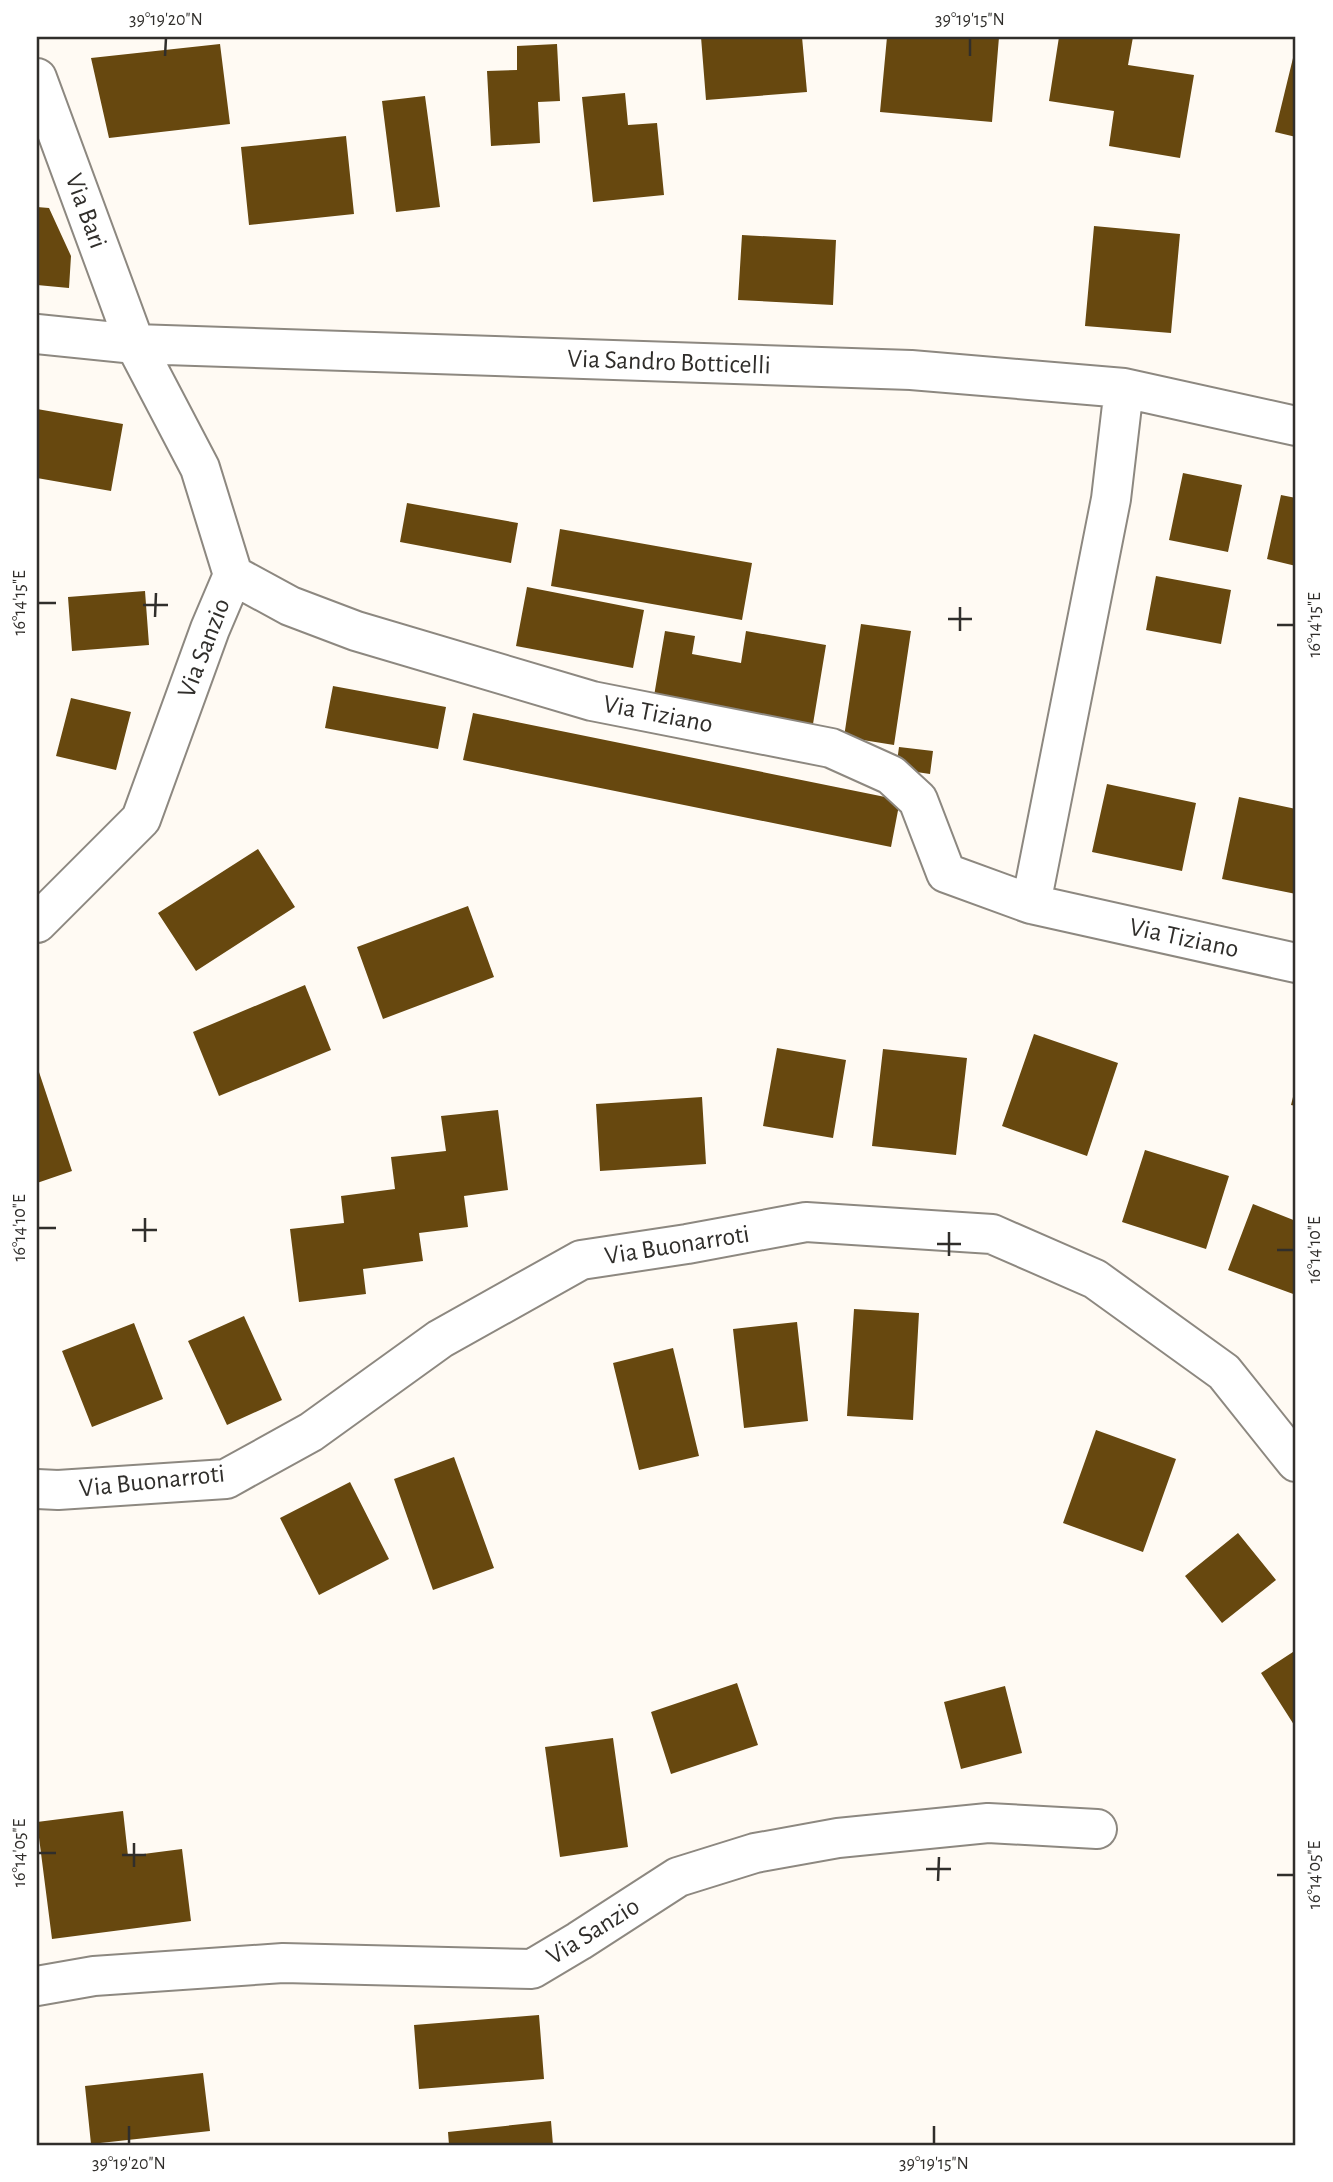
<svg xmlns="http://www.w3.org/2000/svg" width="1333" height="2182" font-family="'Alegreya Sans',sans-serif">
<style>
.building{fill:#67480f}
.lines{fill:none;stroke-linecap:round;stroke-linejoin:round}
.minor-casing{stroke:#8d8880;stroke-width:42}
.minor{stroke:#fff;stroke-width:38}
.ticks{fill:none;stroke:#302e2b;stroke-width:2.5}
.labels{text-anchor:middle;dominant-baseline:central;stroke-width:7;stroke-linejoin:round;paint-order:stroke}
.street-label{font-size:26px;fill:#302e2b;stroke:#fff}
.neatline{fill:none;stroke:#302e2b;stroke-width:2.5}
.ticks-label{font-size:18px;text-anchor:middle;fill:#302e2b}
</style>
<rect width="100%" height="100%" fill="#fffaf3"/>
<path class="building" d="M701 37H802L807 92 706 100Z
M887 37H999L992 122 880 112Z
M1059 37H1133L1128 65 1194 75 1180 158 1109 146 1114 111 1049 101Z
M220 44 230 124 109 138 91 58Z
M557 44 560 101 538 102 540 143 491 146 487 71 517 70V46Z
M1293 58 1296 59V137L1275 132Z
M625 93 628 125 657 123 664 195 593 202 582 97Z
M425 96 440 207 396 212 382 101Z
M346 136 354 214 249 225 241 147Z
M37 207 49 208 71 256 69 288 37 285Z
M1094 226 1180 234 1171 333 1085 326Z
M742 235 836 240 833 305 738 300Z
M37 409 123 424 111 491 37 478Z
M1183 473 1242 485 1228 552 1169 540Z
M1281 495 1296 498V566L1267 559Z
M407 503 518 523 511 563 400 542Z
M560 529 752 563 742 620 551 586Z
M1156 576 1231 590 1221 644 1146 630Z
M527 587 644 610 633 668 516 646Z
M145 591 149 645 72 651 68 597Z
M861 624 911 631 894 745 844 737Z
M665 631 695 636 692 654 741 663 746 631 826 645 813 724 654 696Z
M333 686 446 707 438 749 325 728Z
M71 698 131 712 116 770 56 756Z
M473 713 900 800 891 847 463 760Z
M899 747 933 751 930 774 896 769Z
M1107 784 1196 803 1182 871 1092 852Z
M1239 797 1296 809V894L1222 879Z
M258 849 295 907 196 971 158 913Z
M468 906 494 977 383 1019 357 947Z
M305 985 331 1050 219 1096 193 1032Z
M1034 1034 1118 1063 1087 1156 1002 1126Z
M777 1048 846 1060 833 1138 763 1126Z
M883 1049 967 1058 956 1155 872 1146Z
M37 1066 72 1171 37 1183Z
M1295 1089H1296V1106L1291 1105Z
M702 1097 706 1164 600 1171 596 1104Z
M498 1110 508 1190 464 1196 468 1227 419 1233 423 1261 363 1269 366 1294 299 1302 290 1229 344 1223 341 1196 395 1189 391 1157 446 1151 441 1116Z
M1145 1150 1229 1176 1206 1249 1122 1222Z
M1253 1204 1296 1221V1295L1228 1270Z
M854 1309 919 1313 913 1420 847 1416Z
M244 1316 282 1400 227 1425 188 1341Z
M797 1322 808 1421 744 1428 733 1329Z
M134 1323 163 1399 92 1427 62 1351Z
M673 1348 699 1456 639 1470 613 1363Z
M1096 1430 1176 1459 1143 1552 1063 1523Z
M454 1457 494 1568 433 1590 394 1479Z
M350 1482 389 1559 319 1595 280 1518Z
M1238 1533 1276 1580 1222 1623 1185 1576Z
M1296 1650V1728L1261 1673Z
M737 1683 758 1745 671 1774 651 1712Z
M1005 1686 1022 1753 961 1769 944 1702Z
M613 1738 628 1847 560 1857 545 1747Z
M123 1811 128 1856 182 1849 191 1921 52 1939 37 1822Z
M539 2015 544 2079 419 2089 414 2025Z
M203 2073 210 2131 91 2144 85 2086Z
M551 2121 553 2145H449L448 2132Z"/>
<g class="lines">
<defs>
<path id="minor" d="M37 78 135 344 200 468 233 575 210 629 141 819 37 923
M37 334 135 344 911 370 1124 388 1296 426
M1124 388 1111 499 1031 904 1296 963
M233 575 290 606 356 631 592 701 831 748 891 775 918 800 946 873 1031 904
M37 1489 58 1490 226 1479 311 1432 440 1339 581 1260 687 1244 806 1222 992 1234 1095 1279 1224 1372 1296 1462
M37 1986 94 1976 283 1963 532 1969 579 1941 678 1877 755 1853 838 1838 988 1823 1097 1829"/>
</defs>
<use href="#minor" class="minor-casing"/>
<use href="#minor" class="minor"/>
</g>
<path class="ticks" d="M165 56 166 38M970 56V38M38 603H56M143 605H168M155 617 156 593M948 619H972M1277 625H1294M960 631V607M38 1228H56M132 1230H157M145 1242V1218M937 1244H961M1277 1250H1294M949 1256V1232M38 1853H56M122 1855H146M134 1867V1843M926 1869H951M1277 1875H1294M938 1881 939 1857M129 2144V2126M934 2144V2126"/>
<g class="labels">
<g class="street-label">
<text transform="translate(86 211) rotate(70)">Via Bari</text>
<text transform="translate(669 362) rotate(2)">Via Sandro Botticelli</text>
<text transform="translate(204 648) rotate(-69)">Via Sanzio</text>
<text transform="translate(658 714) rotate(11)">Via Tiziano</text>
<text transform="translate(1184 938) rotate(12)">Via Tiziano</text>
<text transform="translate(677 1245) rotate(-9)">Via Buonarroti</text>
<text transform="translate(152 1481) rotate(-6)">Via Buonarroti</text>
<text transform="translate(593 1931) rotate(-32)">Via Sanzio</text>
</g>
</g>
<rect width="1333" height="2182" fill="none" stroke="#ffffff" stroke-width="77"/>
<rect x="38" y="38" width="1256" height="2106" class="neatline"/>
<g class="ticks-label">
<text x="166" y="25">39°19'20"N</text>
<text x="970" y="25">39°19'15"N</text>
<text transform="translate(19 603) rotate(-90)" y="6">16°14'15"E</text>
<text transform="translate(1314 625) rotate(-90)" y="6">16°14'15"E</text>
<text transform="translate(19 1228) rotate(-90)" y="6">16°14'10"E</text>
<text transform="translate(1314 1250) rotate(-90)" y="6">16°14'10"E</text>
<text transform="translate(19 1853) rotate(-90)" y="6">16°14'05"E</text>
<text transform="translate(1314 1875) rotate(-90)" y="6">16°14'05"E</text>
<text x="129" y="2169">39°19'20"N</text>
<text x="934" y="2169">39°19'15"N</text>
</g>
</svg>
